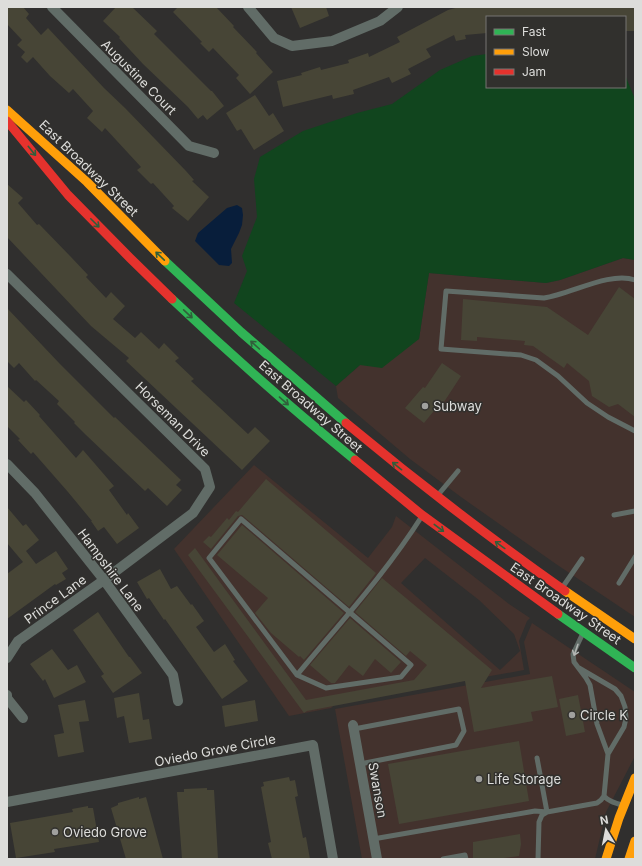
<svg xmlns="http://www.w3.org/2000/svg" width="642" height="866" font-family="Inter,sans-serif">
<style>
.commercial{fill:#43322d;fill-rule:evenodd}
.green{fill:#11451e}
.water{fill:#081e3b}
.building{fill:#474536}
.lines{fill:none;stroke-linecap:round;stroke-linejoin:round}
.lane{stroke:#616c67;stroke-width:5}
.street{stroke:#616c67;stroke-width:10}
.fast{stroke:#30b455;stroke-width:9}
.slow{stroke:#ff9f0a;stroke-width:9}
.jam{stroke:#e5322d;stroke-width:9}
.oneway{stroke:#315e3b}
.oneway2{stroke:#b2b5b2}
.poi-dot{fill:#a0a09e;stroke:#31302d;stroke-width:1.5}
.labels{text-anchor:middle;dominant-baseline:central;stroke-width:3;stroke-linejoin:round;paint-order:stroke}
.street-label{font-size:13px;fill:#dddddb;stroke:#31302d}
.poi-label{font-size:13px;fill:#dddddb;stroke:#31302d;text-anchor:start}
</style>
<rect width="100%" height="100%" fill="#302f2e"/>
<path class="commercial" d="M623 258 635 260V617L556 564 461 497 410 459 338 398 336 386 360 365 419 339 429 273 546 283 560 280Z
M254 465 368 558 392 527 396 516 509 604 530 618 527 621 519 641 524 670 335 704 331 708 289 716 174 549ZM425 558 479 600 514 634 520 651 500 670 401 583Z
M532 623 635 692V756L606 812 595 859H362L335 709 530 674 524 642Z"/>
<path class="green" d="M487 54V87H625V75L635 99V260L623 258 560 280 546 283 429 273 419 339 382 368 360 365 336 386 234 303 247 271 242 256 257 217 254 179 260 157 303 131 357 113 392 104 440 70 472 56Z"/>
<path class="water" d="M237 205 242 208 243 215 242 225 239 233 231 249 232 263 229 266 219 265 195 241 198 233 227 208Z"/>
<path class="building" d="M7 7H23L29 14 26 18 41 35 48 28 104 88 125 108 186 171 194 180 192 181 209 197 188 221 172 208 174 206 153 183 151 184 137 170 141 167 105 128 102 132 87 118 93 111 73 89 69 93 50 76 33 57 27 63 21 57 25 52 17 45 22 40 7 24Z
M116 7H132L157 31 154 34 211 91H212L224 106 207 120 203 115 198 119 188 107 143 64 119 38 120 37 103 21Z
M178 7H216L234 26 233 27 257 52 256 53 273 72 250 94 236 78 239 75 213 48 209 52 200 43 202 42 173 12Z
M291 7H326L329 16 300 28Z
M459 7H635V31H625V17H487V33L465 35 466 39 456 41 454 35 426 49 431 57 408 69 411 74 392 83 389 77 353 90 354 94 333 99 332 95 283 107 277 81 302 75 301 73 320 67 321 70 349 63 348 60 368 53 369 57 400 42 397 37 448 10Z
M255 95 269 116 273 113 284 131 254 150 241 129 237 131 226 113Z
M7 184 23 198 18 203 37 225 39 224 71 257 88 275 86 277 106 298 111 292 125 306 113 319 135 338 141 332 159 349 164 343 179 358 175 361 194 379 191 381 248 434 255 427 270 441 242 470 126 361 129 358 91 326 7 237Z
M619 287 635 299V417L618 404 609 407 592 396 589 381 567 363 564 368 533 346 524 345 525 341 477 337V341L461 340 463 299 547 307 588 335Z
M7 308 60 364 114 418 115 417 181 480 176 485 182 490 167 506 148 488 145 491 86 435 74 423 75 422 57 404 59 401 36 380 35 381 19 363 14 368 7 361Z
M442 363 461 376 444 402 442 401 424 423 405 408 423 387 425 388Z
M7 386 24 402 26 400 40 415 39 416 76 458 83 450 114 486 109 490 127 515 128 513 139 528 117 544 104 527 98 531 91 521H92L68 492 33 452 31 454 18 440 20 439 7 426Z
M266 479 376 573 349 607 242 515 238 516 211 549 203 542 209 536 211 537 227 518 229 520 236 511 238 512Z
M7 507 23 526 26 524 39 540 26 551 36 564 56 551 68 569 62 573 66 579 56 585 55 584 7 619V574L23 562 7 543Z
M242 525 344 613 304 660 300 656 299 657 271 633 255 613 268 598 217 555Z
M195 548 306 700 414 680 427 665 410 651 406 656 355 612 382 578 492 670 481 688 552 676 558 707 531 712 533 721 474 732 465 681 307 711 304 713 188 555Z
M160 569 171 589 177 586 191 605 192 604 204 621 196 627 214 652 225 644 235 660 233 661 248 681 222 699 165 619 164 620 149 598 147 599 137 582Z
M98 612 129 657H130L142 673 113 693 101 676 104 674 73 630Z
M350 618 401 662 391 673 375 659 363 676 349 665 335 683H331L310 665Z
M52 649 68 670 77 665 86 682 54 698 45 679 43 681 30 664Z
M139 693 143 720 149 719 152 739 129 743 124 716 117 718 114 698Z
M578 695 585 732 566 736 559 699Z
M85 700 89 721 79 722 84 752 58 757 54 735 64 733 58 705Z
M255 700 258 721 225 727 222 706Z
M519 741 529 801 399 824 388 764Z
M289 777 290 781 295 780 298 796 295 797 303 838 306 837 310 859H272L268 843 271 842 261 787 264 786 263 782Z
M207 788V790H214L218 859H182L177 792H184V789Z
M139 797V799L146 797 163 859H126L111 808 118 805V803Z
M88 806V808H93L99 842 54 849 55 852 16 858 10 823 73 812 72 809Z
M520 834 521 844 519 856 496 859H473V842Z"/>
<g class="lines">
<path class="lane" d="M635 280C610 271 571 294 544 298L446 291 441 349 521 355 536 360 558 376 587 403 608 417 635 431
M438 495 458 471
M614 515 635 511
M619 583 635 557
M562 588 582 559
M583 633 573 654 574 662 586 678 590 685 597 724 608 754
M297 675 326 688 401 677 411 665 241 519 209 558 297 675C340 623 386 573 422 516
M354 729 459 709 464 731 456 745 360 764
M537 758 547 812
M604 796C608 801 615 803 622 805
M373 839 535 811 547 812 597 803 601 800 604 796 608 754 624 727 626 718 625 707 621 696 615 689 579 668
M443 859 465 855 466 859
M538 859 539 822 542 815 547 812"/>
<path class="street" d="M52 7 189 146 214 153
M248 7 274 38 292 46 332 41 380 21 398 7
M7 274 205 469 210 487 193 513 104 580 18 641 7 658
M7 464 35 493 104 580 173 675 178 701
M7 695V698L23 718
M353 725 377 859
M7 802 313 745 333 859"/>
<path class="fast" d="M165 261 241 332 346 423
M172 299C231 355 292 409 355 460
M558 614 635 668"/>
<path class="slow" d="M7 110 87 182 165 261
M565 591 635 639
M606 859 619 818 635 778
M629 859 635 841"/>
<path class="jam" d="M7 121 68 195 130 258 172 299
M346 423C417 482 490 538 565 591
M355 460 422 515 558 614"/>
</g>
<defs><path id="oneway-shaft" d="M-6 0H5M1.5-3L5.5 0L1.5 3" fill="none" stroke-width="1.6" stroke-linecap="round" stroke-linejoin="round"/></defs>
<g class="oneway">
<use href="#oneway-shaft" transform="translate(32 151) rotate(51)"/>
<use href="#oneway-shaft" transform="translate(95 223) rotate(45)"/>
<use href="#oneway-shaft" transform="translate(160 256) rotate(-136)"/>
<use href="#oneway-shaft" transform="translate(188 314) rotate(43)"/>
<use href="#oneway-shaft" transform="translate(255 345) rotate(-138)"/>
<use href="#oneway-shaft" transform="translate(284 401) rotate(41)"/>
<use href="#oneway-shaft" transform="translate(397 466) rotate(-141)"/>
<use href="#oneway-shaft" transform="translate(439 528) rotate(37)"/>
<use href="#oneway-shaft" transform="translate(500 545) rotate(-144)"/>
</g>
<use class="oneway2" href="#oneway-shaft" transform="translate(576 650) rotate(109)"/>
<g class="poi-dot">
<circle cx="425" cy="406" r="4"/>
<circle cx="572" cy="715" r="4"/>
<circle cx="479" cy="779" r="4"/>
<circle cx="55" cy="832" r="4"/>
</g>
<g class="labels">
<g class="street-label">
<text transform="translate(139 77) rotate(45)">Augustine Court</text>
<text transform="translate(89 168) rotate(44)">East Broadway Street</text>
<text transform="translate(311 406) rotate(41)">East Broadway Street</text>
<text transform="translate(173 419) rotate(45)">Horseman Drive</text>
<text transform="translate(111 570) rotate(53)">Hampshire Lane</text>
<text transform="translate(55 599) rotate(-36)">Prince Lane</text>
<text transform="translate(566 603) rotate(35)">East Broadway Street</text>
<text transform="translate(215 750) rotate(-11)">Oviedo Grove Circle</text>
<text transform="translate(378 790) rotate(80)">Swanson</text>
</g>
<g class="poi-label">
<text x="433" y="406">Subway</text>
<text x="580" y="715">Circle K</text>
<text x="487" y="779">Life Storage</text>
<text x="63" y="832">Oviedo Grove</text>
</g>
</g>
<rect width="642" height="866" fill="none" stroke="#dddddb" stroke-width="16"/>
<rect x="486" y="16" width="140" height="72" fill="#31302d" stroke="#767573"/>
<rect x="494" y="29" width="20" height="6" fill="#30b455" stroke="#767573"/>
<text x="522" y="36" font-size="12" fill="#dddddb">Fast</text>
<rect x="494" y="49" width="20" height="6" fill="#ff9f0a" stroke="#767573"/>
<text x="522" y="56" font-size="12" fill="#dddddb">Slow</text>
<rect x="494" y="69" width="20" height="6" fill="#e5322d" stroke="#767573"/>
<text x="522" y="76" font-size="12" fill="#dddddb">Jam</text>
<g transform="translate(606 830) rotate(350)" stroke="#31302d" stroke-width="3" paint-order="stroke">
<path d="M0-3L7 15L0 10L-7 15Z" fill="#dddddb"/>
<text y="-6" font-size="11" font-weight="bold" text-anchor="middle" fill="#dddddb">N</text>
</g>
</svg>
